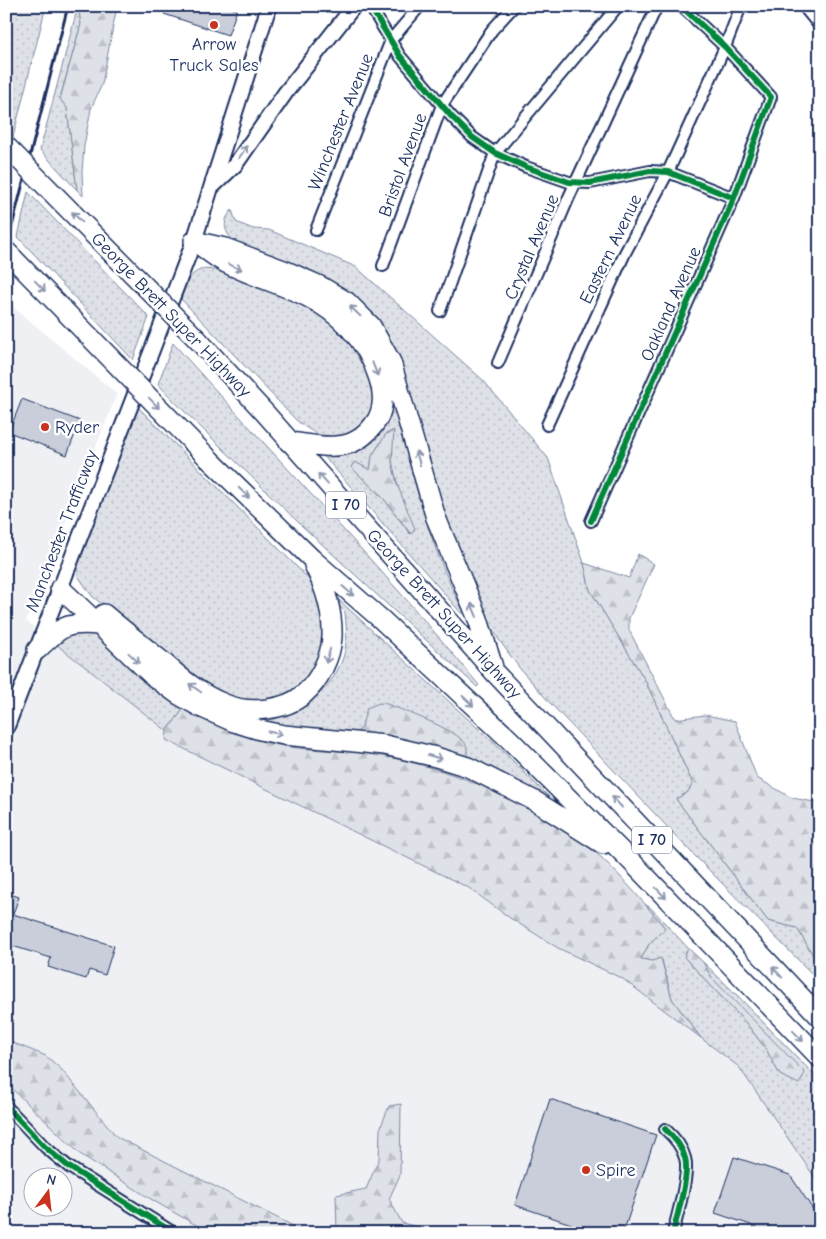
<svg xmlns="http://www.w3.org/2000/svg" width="826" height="1239" font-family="'Comic Neue',sans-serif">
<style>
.built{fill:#eff0f4;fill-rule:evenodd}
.grass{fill:url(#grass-dots);stroke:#7c88a2;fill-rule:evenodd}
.forest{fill:url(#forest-firs);stroke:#7c88a2}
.building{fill:#caceda;stroke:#1b2f5e}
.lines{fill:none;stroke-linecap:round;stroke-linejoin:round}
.minor-casing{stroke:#1b2f5e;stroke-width:14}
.secondary-casing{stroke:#1b2f5e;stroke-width:18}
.primary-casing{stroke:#1b2f5e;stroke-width:20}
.motorway-casing{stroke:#1b2f5e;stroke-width:22}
.minor{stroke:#fff;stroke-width:10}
.secondary{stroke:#fff;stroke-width:14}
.primary{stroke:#fff;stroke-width:16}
.motorway{stroke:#fff;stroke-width:19}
.rail{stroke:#1b2f5e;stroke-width:3}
.motorway-bridge-casing{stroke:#1b2f5e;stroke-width:22;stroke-linecap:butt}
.motorway-bridge{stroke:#fff;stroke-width:19}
.cycleway-casing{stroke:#fff;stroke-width:9}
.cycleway{stroke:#00873e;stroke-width:6}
.oneway{stroke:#8d97ae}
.poi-dot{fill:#c8321e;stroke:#fff;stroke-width:2}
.labels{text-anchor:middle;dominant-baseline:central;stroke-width:5;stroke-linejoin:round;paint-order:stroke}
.shield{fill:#fff;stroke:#5f6d8e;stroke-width:1}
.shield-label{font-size:16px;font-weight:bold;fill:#1b2f5e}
.poi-label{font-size:18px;fill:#1b2f5e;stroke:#fff;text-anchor:start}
.street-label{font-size:18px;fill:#1b2f5e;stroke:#fff}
</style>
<defs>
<pattern id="grass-dots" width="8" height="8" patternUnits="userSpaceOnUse" patternTransform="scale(1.25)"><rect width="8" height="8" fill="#dee1e7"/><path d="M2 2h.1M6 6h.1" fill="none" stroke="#bec1c9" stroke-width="1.8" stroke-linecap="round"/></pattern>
<pattern id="forest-firs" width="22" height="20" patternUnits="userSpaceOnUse" patternTransform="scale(1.25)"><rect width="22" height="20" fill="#dee1e7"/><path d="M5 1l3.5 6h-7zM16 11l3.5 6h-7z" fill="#bec1c9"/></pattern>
</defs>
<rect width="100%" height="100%" fill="#fff"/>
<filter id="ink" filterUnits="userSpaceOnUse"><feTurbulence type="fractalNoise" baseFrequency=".02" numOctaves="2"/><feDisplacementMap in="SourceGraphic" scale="10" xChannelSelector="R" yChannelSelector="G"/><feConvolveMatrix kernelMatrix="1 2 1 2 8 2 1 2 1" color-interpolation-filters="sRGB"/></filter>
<g filter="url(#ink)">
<path class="built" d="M12 306 117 394 26 621 167 731V741L469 888 510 918 558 948 623 979 739 1067 820 1185V1233H6V328ZM32 1176H62V1206H32Z"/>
<path class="grass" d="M6 6H46L6 165Z
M78 6 81 24 60 98 67 108 77 190 40 150Z
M28 192 149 317 133 360 18 237Z
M232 210 236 222 253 229 269 230 356 267 483 380 548 458 584 563 590 590 645 680 693 784 687 793 676 799 768 921 797 928 820 967V982L691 852 550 703 521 670 499 640 483 613 454 548 402 367C396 354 391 341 383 329 373 314 348 292 333 282 305 264 269 255 237 243 224 234 221 222 232 210Z
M203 269 215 270C248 283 312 301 336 326 354 344 375 371 374 398 374 408 369 418 363 425 339 448 319 438 296 420L181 299C186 285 187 274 203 269Z
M173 343C275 457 382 567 479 685L477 687 301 525 178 405 158 384Z
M390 391C411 465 427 544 464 612L462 614 322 454 349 453ZM393 431 392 462 410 534 384 499 351 467 355 462 370 470 372 456 386 434Z
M138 407 308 578 320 596 328 629 312 678 283 698 247 704 192 679 92 596 78 576V562Z
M339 600 507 755 557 805 496 772 363 722 362 728 357 732 296 727 263 722 264 718C274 716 284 714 294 710 319 701 344 671 346 643 347 633 346 622 345 612L340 607Z
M93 630 130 668 185 707 167 731 52 641 61 633Z
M645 904 652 909 688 948 684 957 746 1023 766 1049 780 1075 799 1083 712 978 703 962 738 996 820 1081V1185L739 1067 701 1038 672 999 662 960 652 961 641 959 649 944 665 928Z"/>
<path class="forest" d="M78 6H117L102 84 91 109 84 146 82 172 83 196 77 190 67 108 60 99 81 24Z
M394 430 392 462 397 484 415 529 411 534 384 499 351 467 355 462 370 470 372 456 386 434Z
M638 554 654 564 629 618V630L675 719 705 715 735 721 757 778 792 798 820 803V967L797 928 768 921 676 799 687 793 693 784 645 680 590 590 584 563 629 578Z
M379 703 387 704C406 712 453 728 465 743 468 748 467 753 467 759L415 742 357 732 362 728 363 722 367 708Z
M185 707C221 728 249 741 290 747 319 751 348 750 377 755 454 768 543 806 602 858 625 880 645 904 665 928L649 944 641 959 652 961 661 958 672 999 701 1038 623 979 558 948 510 918 469 888 166 740 167 731Z
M688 948 703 962 712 978 805 1073 799 1084 780 1075 766 1049 746 1023 684 957Z
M6 1040 46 1056 61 1069 117 1137 307 1233H210L154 1201 80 1154 6 1083Z
M401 1104 400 1175 389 1199 402 1223 442 1233H337L336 1195 366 1189 379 1159 380 1129 389 1106Z"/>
<path class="building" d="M166 6H234L233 9 237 10 228 35 164 14Z
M22 399 80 421 67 455 9 432Z
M6 893 19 897 13 914 114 946 105 975 89 970 86 979 48 967 51 958 6 944Z
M550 1099 656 1135 623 1233H598L515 1205Z
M734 1157 790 1175 820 1220V1233H757L751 1225 715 1213Z"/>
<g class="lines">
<defs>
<path id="minor" d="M370 6 400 56 451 116 472 137 495 153 526 167 569 182 590 183 650 171 668 172 734 198
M316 230 391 40 420 6
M383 266 442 105 492 30 514 6
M440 311 495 153 618 6
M498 363 569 197 657 6
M547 425 625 253 668 172 725 47 741 6
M591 521 734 198 771 97 725 47 681 6
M6 1106 45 1147 69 1167 174 1233
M665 1129C674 1137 682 1146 685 1158 690 1173 677 1216 673 1233"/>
<path id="secondary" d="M213 186 235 165 286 92 354 6
M6 729 194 241 269 6"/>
<path id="primary" d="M807 6 820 22"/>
<path id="motorway" d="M194 241 225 248 286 271 320 286 347 302 371 326 391 362 436 518 478 619 493 667
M201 246C209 252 217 259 226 263 252 276 280 284 306 296 339 312 367 341 378 376 383 390 385 406 377 420 354 456 326 446 289 442
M197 339 265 413 495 673 820 1017
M209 459 312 559 382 620 511 741 628 858 820 1058
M60 588 153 676 179 695 200 707 234 722 260 730 284 735 385 745 436 757 468 767 535 801 603 844
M104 614C123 630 143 646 163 662 182 679 201 695 225 704 248 714 285 711 304 694 319 681 331 657 332 637 333 612 325 587 314 565
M37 650C61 627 64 622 99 625"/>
</defs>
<use href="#minor" class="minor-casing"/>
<use href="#secondary" class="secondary-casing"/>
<use href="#primary" class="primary-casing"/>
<use href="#motorway" class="motorway-casing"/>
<use href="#minor" class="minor"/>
<use href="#secondary" class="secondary"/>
<use href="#primary" class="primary"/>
<use href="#motorway" class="motorway"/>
<path class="rail" d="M6 250 68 6"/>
<defs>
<path id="motorway-bridge" d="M6 146 197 339
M6 251 209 459"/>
</defs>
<use href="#motorway-bridge" class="motorway-bridge-casing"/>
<use href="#motorway-bridge" class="motorway-bridge"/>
<defs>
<path id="cycleway" d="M370 6 400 56 451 116 472 137 495 153 526 167 569 182 590 183 650 171 668 172 734 198
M591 521 734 198 771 97 725 47 681 6
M6 1106 45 1147 69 1167 174 1233
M665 1129C674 1137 682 1146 685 1158 690 1173 677 1216 673 1233"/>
</defs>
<use href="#cycleway" class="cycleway-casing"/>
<use href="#cycleway" class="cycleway"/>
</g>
<defs><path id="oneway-shaft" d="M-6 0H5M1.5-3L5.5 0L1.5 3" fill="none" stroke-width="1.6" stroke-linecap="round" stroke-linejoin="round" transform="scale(1.25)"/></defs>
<g class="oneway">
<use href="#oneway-shaft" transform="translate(243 152) rotate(-56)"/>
<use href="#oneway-shaft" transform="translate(77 217) rotate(-135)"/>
<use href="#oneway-shaft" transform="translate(235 267) rotate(22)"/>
<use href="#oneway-shaft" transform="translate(40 286) rotate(46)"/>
<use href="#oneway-shaft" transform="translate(355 311) rotate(-136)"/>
<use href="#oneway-shaft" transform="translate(375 369) rotate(68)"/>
<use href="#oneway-shaft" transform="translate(154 403) rotate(46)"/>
<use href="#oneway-shaft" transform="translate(418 458) rotate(-106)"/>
<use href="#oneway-shaft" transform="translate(323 479) rotate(-132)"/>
<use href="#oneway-shaft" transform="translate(244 493) rotate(44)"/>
<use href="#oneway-shaft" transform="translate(348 591) rotate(41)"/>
<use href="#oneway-shaft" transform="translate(474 610) rotate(-113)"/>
<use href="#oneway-shaft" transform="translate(328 656) rotate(107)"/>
<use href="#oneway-shaft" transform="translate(134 658) rotate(43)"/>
<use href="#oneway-shaft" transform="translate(195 688) rotate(-145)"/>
<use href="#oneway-shaft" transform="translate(468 701) rotate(43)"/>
<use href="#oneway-shaft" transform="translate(275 733) rotate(12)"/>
<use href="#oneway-shaft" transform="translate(435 757) rotate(16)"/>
<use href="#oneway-shaft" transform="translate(617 802) rotate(-133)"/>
<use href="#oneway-shaft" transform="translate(661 893) rotate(46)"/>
<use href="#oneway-shaft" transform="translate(777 972) rotate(-133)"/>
<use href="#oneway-shaft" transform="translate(798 1036) rotate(46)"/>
</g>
</g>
<g class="poi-dot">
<circle cx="214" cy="25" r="5"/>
<circle cx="45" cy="427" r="5"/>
<circle cx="586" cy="1170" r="5"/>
</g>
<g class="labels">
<g class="shield">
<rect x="326" y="491.5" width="40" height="27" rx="4"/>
<rect x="632" y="826.5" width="40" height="27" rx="4"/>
</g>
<g class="shield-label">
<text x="346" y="505">I 70</text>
<text x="652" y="840">I 70</text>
</g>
<g class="poi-label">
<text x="214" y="44" text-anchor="middle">Arrow<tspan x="214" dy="21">Truck Sales</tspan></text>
<text x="55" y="427">Ryder</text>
<text x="596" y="1170">Spire</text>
</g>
<g class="street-label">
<text transform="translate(341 122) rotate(-68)">Winchester Avenue</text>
<text transform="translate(403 165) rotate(-70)">Bristol Avenue</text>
<text transform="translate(532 247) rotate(-67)">Crystal Avenue</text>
<text transform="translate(611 249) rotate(-64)">Eastern Avenue</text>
<text transform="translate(671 304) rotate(-66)">Oakland Avenue</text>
<text transform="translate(171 315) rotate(46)">George Brett Super Highway</text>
<text transform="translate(62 531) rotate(-69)">Manchester Trafficway</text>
<text transform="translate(444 614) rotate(48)">George Brett Super Highway</text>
</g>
</g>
<rect width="826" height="1239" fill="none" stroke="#fff" stroke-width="25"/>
<rect x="12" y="12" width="801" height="1214" fill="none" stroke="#1b2f5e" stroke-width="2" filter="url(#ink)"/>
<g transform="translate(48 1192) rotate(15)"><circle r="24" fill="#ffffff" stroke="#a4acbf"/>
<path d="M0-4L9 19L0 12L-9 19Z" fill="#c8321e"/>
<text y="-8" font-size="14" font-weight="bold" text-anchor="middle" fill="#1b2f5e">N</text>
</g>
</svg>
